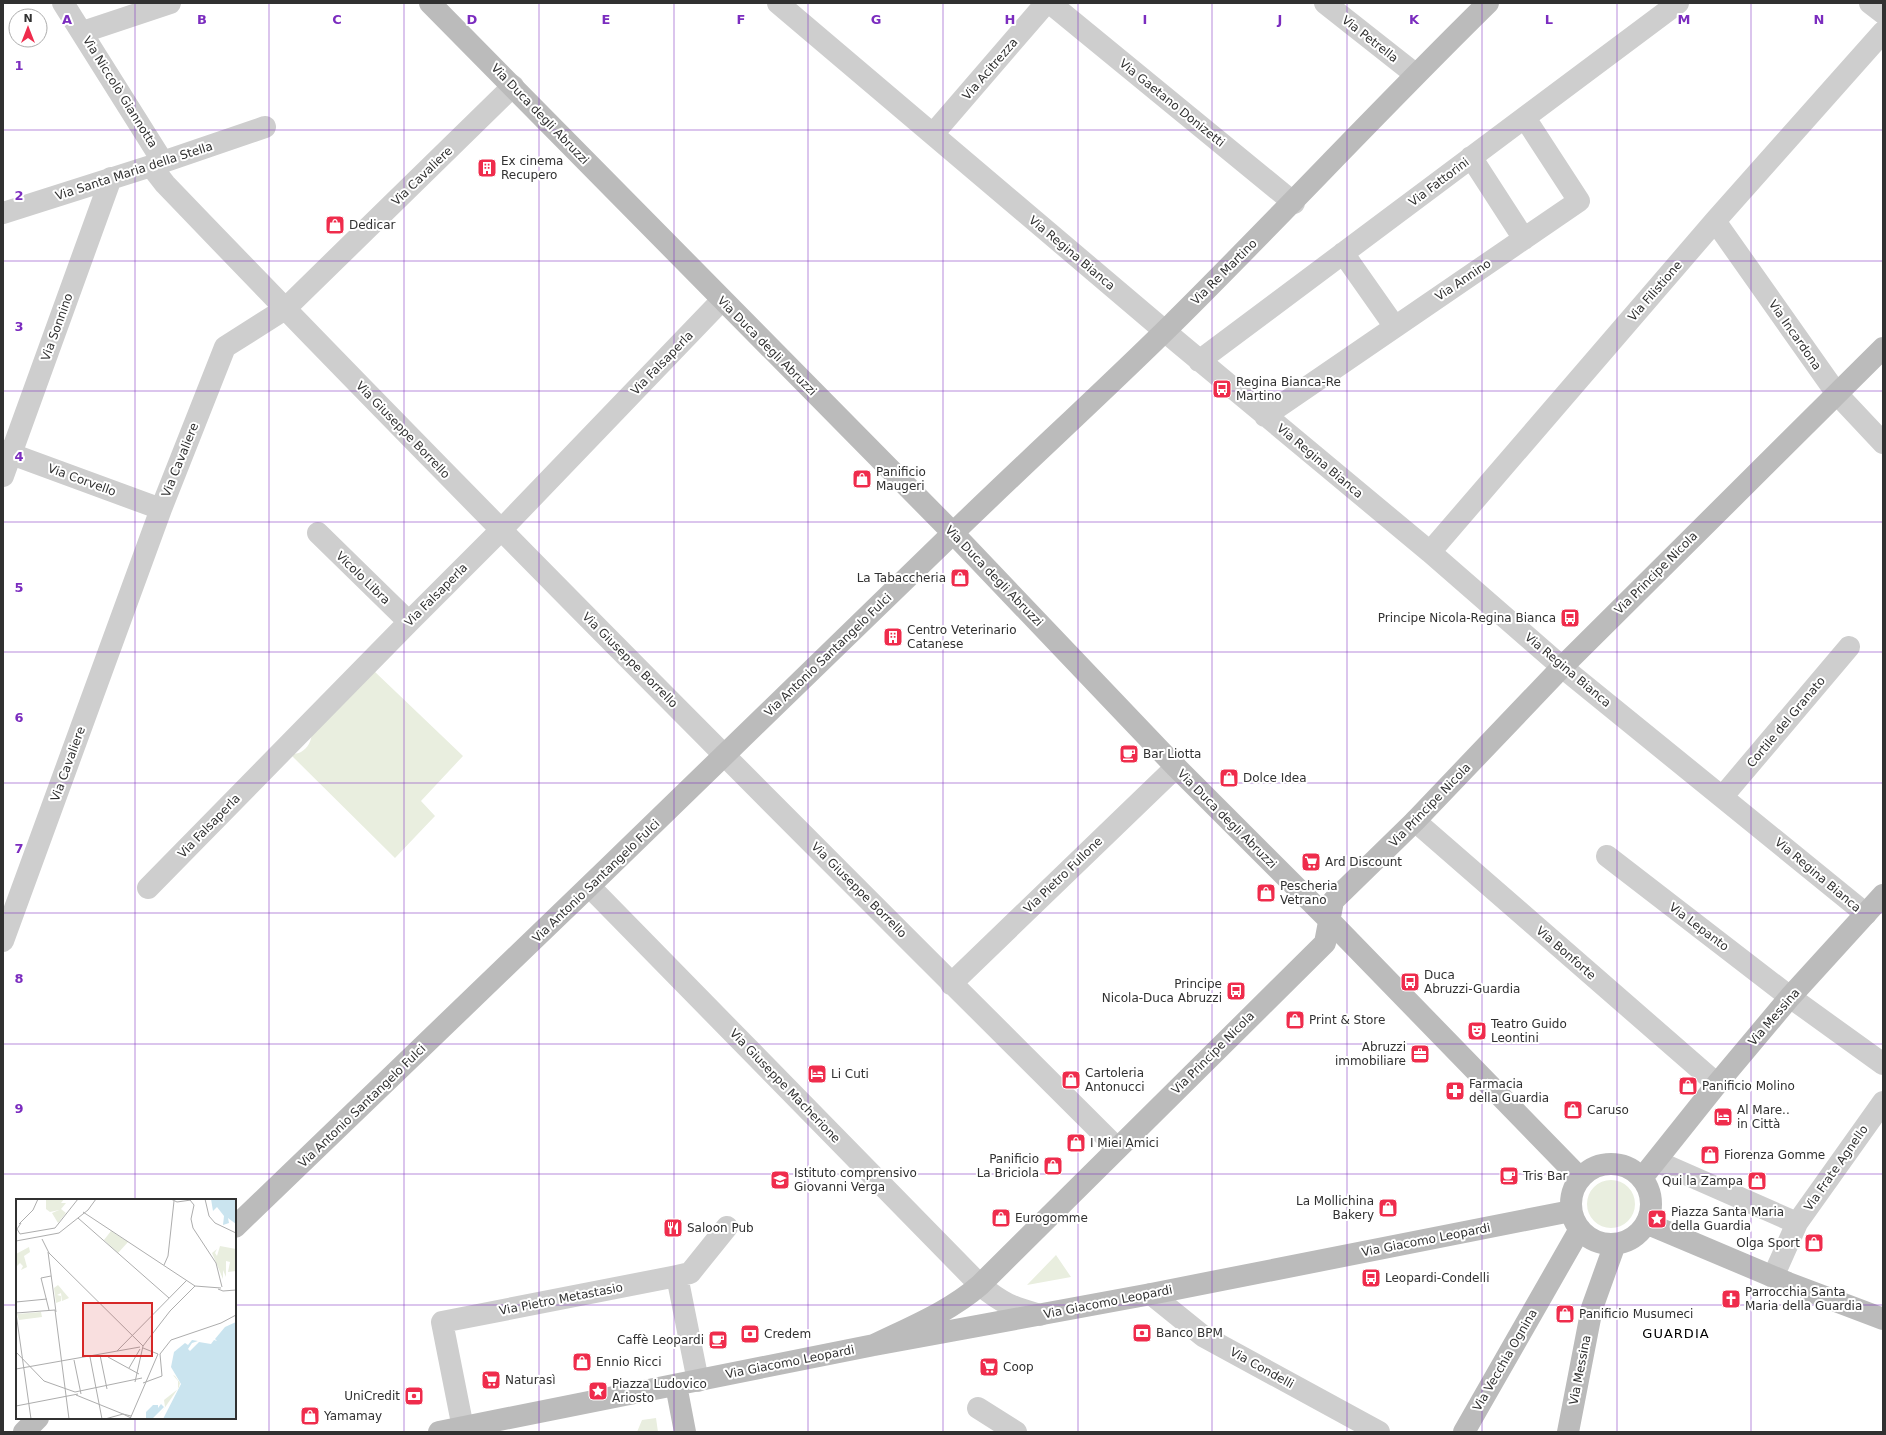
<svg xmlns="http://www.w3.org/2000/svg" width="1886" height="1435" font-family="'DejaVu Sans',sans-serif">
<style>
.green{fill:#e9eedf}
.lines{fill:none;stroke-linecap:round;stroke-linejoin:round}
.street{stroke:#cecece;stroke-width:22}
.secondary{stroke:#bbb;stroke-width:22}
.grid{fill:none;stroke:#7b2cbf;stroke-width:1;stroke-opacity:0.55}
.labels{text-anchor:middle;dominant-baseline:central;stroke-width:4;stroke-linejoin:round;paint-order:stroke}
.street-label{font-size:12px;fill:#313131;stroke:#fff}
.poi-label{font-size:12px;fill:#313131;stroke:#fff;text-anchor:start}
.neighbourhood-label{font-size:13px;letter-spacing:1px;fill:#000;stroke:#fff}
.inset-road{fill:none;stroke:#adadad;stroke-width:1}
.view{fill:#d62828;fill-opacity:0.15;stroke:#d62828;stroke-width:2}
.inset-edge{fill:none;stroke:#313131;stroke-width:2}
.grid-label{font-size:13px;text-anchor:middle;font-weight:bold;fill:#7b2cbf;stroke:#fff;stroke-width:4;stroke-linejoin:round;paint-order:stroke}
</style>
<rect width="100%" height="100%" fill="#fff"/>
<path class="green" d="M374 671 463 756 421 801 435 816 395 858 291 755C295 753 298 754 301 752 308 748 311 741 312 734Z
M1587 1204a24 24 0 1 1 48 0a24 24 0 1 1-48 0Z
M1056 1255 1071 1277 1027 1285Z
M656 1418 658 1432H637L642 1420Z"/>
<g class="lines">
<path class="street" d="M63 3 163 162
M778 3 1180 344 1430 552 1562 667 1866 914
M1050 3 1294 203
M1325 3 1415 74
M1870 3 1883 13
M83 32 170 3
M933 134 1046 3
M1471 157 1524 239
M151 166 165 184C478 510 797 829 1117 1148
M3 213 151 166 265 127
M1715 221 1837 394 1883 443
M1343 253 1395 327
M1199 361 1678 3
M1265 416 1579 201 1525 118
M3 451 161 509
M3 476 111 178
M318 533 409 622
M1430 552 1715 221 1883 32
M1723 796 1849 647
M1415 821 1717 1084
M1607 856 1790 997 1883 1064
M590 887 980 1285C1003 1304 1012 1307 1040 1315
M148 888 409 622 501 530 722 300
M3 941 161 509 225 347 285 309 513 86
M951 984 1176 767
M1656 1161 1797 1223
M677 1276 690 1273 727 1227
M1773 1277 1797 1223 1883 1102
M1151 1294 1203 1336 1379 1432
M978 1408 1016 1432
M463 1428 442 1322 677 1276 698 1381"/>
<path class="secondary" d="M430 3 953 533 1176 767 1330 921 1580 1178
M1571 1204a40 40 0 1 1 80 0a40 40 0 1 1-80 0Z
M1642 1178 1717 1084 1790 997 1883 895
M1646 1223 1788 1283 1883 1319
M235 1227C475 998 712 767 950 536 1024 464 1100 395 1173 323 1279 218 1381 108 1488 3
M874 1345C911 1327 949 1312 980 1285L1325 943 1333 901 1415 821 1562 667 1883 348
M676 1385 685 1432
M24 1432 38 1418
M439 1432 874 1345 1151 1294 1571 1211
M1464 1432 1580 1229
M1568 1432 1592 1308 1615 1244"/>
</g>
<path class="grid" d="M135 3V1200M269 3V1432M404 3V1432M539 3V1432M674 3V1432M808 3V1432M943 3V1432M1078 3V1432M1212 3V1432M1347 3V1432M1482 3V1432M1617 3V1432M1751 3V1432M3 130H1883M3 261H1883M3 391H1883M3 522H1883M3 652H1883M3 783H1883M3 913H1883M3 1044H1883M3 1174H1883M3 1305H17M235 1305H1883M135 1418V1432"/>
<defs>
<symbol id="building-square" viewBox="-11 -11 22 22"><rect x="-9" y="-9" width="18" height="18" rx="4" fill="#ef2c4c" stroke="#fff"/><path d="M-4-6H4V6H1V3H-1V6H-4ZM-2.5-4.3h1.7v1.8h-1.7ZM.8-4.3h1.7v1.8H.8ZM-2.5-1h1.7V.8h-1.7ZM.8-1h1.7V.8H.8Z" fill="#fff"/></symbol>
<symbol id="shop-square" viewBox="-11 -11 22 22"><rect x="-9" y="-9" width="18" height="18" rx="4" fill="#ef2c4c" stroke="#fff"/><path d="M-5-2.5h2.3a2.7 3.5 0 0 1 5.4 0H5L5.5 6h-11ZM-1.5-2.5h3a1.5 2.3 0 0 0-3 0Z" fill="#fff"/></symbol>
<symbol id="bus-square" viewBox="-11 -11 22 22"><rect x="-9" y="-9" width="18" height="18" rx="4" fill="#ef2c4c" stroke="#fff"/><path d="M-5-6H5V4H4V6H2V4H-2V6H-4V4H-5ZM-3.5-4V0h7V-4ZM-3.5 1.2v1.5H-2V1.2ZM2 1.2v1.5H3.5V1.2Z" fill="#fff"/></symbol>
<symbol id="cafe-square" viewBox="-11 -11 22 22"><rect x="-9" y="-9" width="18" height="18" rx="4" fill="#ef2c4c" stroke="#fff"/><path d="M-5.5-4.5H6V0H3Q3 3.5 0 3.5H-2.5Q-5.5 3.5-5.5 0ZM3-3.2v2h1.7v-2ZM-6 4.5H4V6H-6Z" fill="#fff"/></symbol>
<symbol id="supermarket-square" viewBox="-11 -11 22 22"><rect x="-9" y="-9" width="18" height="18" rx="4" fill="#ef2c4c" stroke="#fff"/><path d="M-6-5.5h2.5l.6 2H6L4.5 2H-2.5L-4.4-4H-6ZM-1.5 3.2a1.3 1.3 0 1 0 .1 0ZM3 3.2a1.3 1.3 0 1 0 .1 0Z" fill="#fff"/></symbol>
<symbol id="theatre-square" viewBox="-11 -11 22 22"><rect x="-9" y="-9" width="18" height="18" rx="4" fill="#ef2c4c" stroke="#fff"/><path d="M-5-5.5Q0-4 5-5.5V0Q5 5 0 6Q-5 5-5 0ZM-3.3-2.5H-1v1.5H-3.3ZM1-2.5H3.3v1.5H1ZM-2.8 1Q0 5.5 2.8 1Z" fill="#fff"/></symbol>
<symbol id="office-square" viewBox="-11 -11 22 22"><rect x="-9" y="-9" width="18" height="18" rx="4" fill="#ef2c4c" stroke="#fff"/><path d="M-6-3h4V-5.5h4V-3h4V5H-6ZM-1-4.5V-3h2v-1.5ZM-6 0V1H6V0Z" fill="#fff"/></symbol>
<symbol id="hotel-square" viewBox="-11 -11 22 22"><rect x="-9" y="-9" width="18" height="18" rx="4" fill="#ef2c4c" stroke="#fff"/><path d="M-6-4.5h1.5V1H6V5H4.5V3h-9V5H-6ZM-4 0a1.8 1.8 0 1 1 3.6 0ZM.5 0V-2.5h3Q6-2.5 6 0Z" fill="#fff"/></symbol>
<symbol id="pharmacy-square" viewBox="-11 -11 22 22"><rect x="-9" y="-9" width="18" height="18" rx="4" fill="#ef2c4c" stroke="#fff"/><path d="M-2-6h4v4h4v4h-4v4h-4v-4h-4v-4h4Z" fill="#fff"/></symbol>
<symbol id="school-square" viewBox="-11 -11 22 22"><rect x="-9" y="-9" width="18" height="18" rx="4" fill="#ef2c4c" stroke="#fff"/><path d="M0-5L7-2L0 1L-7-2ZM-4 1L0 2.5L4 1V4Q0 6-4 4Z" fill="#fff"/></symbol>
<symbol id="sight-square" viewBox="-11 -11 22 22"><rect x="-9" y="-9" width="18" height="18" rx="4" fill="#ef2c4c" stroke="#fff"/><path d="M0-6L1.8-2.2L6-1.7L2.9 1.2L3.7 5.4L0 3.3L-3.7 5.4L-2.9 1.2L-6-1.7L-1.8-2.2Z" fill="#fff"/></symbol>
<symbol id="restaurant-square" viewBox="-11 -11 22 22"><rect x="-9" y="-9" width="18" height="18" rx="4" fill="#ef2c4c" stroke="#fff"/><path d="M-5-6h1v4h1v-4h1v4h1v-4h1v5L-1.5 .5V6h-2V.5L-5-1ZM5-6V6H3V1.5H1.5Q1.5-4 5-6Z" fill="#fff"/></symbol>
<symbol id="church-square" viewBox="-11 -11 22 22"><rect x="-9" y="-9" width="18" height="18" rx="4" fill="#ef2c4c" stroke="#fff"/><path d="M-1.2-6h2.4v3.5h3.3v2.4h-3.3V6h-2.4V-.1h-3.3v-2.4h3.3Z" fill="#fff"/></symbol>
<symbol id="bank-square" viewBox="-11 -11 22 22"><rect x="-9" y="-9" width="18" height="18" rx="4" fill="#ef2c4c" stroke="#fff"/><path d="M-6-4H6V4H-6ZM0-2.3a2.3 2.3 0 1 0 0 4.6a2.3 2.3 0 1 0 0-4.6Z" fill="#fff"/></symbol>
</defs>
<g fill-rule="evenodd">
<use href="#building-square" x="476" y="157" width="22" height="22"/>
<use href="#shop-square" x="324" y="214" width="22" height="22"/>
<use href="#bus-square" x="1211" y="378" width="22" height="22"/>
<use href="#shop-square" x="851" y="468" width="22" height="22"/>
<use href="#shop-square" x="949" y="567" width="22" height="22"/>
<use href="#bus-square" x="1559" y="607" width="22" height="22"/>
<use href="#building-square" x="882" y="626" width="22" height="22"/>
<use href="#cafe-square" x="1118" y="743" width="22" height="22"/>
<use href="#shop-square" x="1218" y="767" width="22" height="22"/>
<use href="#supermarket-square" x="1300" y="851" width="22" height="22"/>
<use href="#shop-square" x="1255" y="882" width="22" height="22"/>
<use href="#bus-square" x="1399" y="971" width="22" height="22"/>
<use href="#bus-square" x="1225" y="980" width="22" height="22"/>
<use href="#shop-square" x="1284" y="1009" width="22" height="22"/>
<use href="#theatre-square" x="1466" y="1020" width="22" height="22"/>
<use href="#office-square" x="1409" y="1043" width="22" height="22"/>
<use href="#hotel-square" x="806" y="1063" width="22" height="22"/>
<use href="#shop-square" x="1060" y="1069" width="22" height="22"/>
<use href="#shop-square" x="1677" y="1075" width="22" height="22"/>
<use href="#pharmacy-square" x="1444" y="1080" width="22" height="22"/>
<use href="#shop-square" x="1562" y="1099" width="22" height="22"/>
<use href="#hotel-square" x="1712" y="1106" width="22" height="22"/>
<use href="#shop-square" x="1065" y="1132" width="22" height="22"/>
<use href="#shop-square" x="1699" y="1144" width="22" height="22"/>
<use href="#shop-square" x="1042" y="1155" width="22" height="22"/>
<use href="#cafe-square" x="1498" y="1165" width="22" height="22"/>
<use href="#school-square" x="769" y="1169" width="22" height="22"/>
<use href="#shop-square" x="1746" y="1170" width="22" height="22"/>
<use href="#shop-square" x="1377" y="1197" width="22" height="22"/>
<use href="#shop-square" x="990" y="1207" width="22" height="22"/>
<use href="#sight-square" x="1646" y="1208" width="22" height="22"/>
<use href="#restaurant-square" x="662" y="1217" width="22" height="22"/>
<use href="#shop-square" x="1803" y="1232" width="22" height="22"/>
<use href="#bus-square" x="1360" y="1267" width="22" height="22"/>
<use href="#church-square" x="1720" y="1288" width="22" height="22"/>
<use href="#shop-square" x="1554" y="1303" width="22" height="22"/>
<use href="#bank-square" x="1131" y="1322" width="22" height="22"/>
<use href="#bank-square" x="739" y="1323" width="22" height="22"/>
<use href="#cafe-square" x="707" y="1329" width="22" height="22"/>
<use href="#shop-square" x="571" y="1351" width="22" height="22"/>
<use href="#supermarket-square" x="978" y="1356" width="22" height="22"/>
<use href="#supermarket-square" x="480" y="1369" width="22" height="22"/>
<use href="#sight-square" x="587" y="1380" width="22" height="22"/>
<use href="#bank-square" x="403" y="1385" width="22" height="22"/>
<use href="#shop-square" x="299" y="1405" width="22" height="22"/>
</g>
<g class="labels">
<g class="street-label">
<text transform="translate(1370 39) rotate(38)">Via Petrella</text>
<text transform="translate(990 69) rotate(-49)">Via Acitrezza</text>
<text transform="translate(120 92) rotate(58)">Via Niccolò Giannotta</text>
<text transform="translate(1172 103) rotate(39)">Via Gaetano Donizetti</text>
<text transform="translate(540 114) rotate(46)">Via Duca degli Abruzzi</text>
<text transform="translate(134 171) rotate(-18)">Via Santa Maria della Stella</text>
<text transform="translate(422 176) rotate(-44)">Via Cavaliere</text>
<text transform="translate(1439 182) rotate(-37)">Via Fattorini</text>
<text transform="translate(1072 253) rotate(40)">Via Regina Bianca</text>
<text transform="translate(1224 272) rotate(-45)">Via Re Martino</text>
<text transform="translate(1463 280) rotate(-34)">Via Annino</text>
<text transform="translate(1655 291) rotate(-49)">Via Filistione</text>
<text transform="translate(57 327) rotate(-70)">Via Sonnino</text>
<text transform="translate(1795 335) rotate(55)">Via Incardona</text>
<text transform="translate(767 346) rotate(45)">Via Duca degli Abruzzi</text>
<text transform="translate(662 363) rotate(-46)">Via Falsaperla</text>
<text transform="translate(403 430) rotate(46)">Via Giuseppe Borrello</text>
<text transform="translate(180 460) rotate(-68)">Via Cavaliere</text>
<text transform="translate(1320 461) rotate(40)">Via Regina Bianca</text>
<text transform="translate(82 480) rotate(20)">Via Corvello</text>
<text transform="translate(1656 573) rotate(-45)">Via Principe Nicola</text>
<text transform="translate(994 576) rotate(46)">Via Duca degli Abruzzi</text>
<text transform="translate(363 578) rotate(44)">Vicolo Libra</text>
<text transform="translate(436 595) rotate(-45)">Via Falsaperla</text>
<text transform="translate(828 655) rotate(-44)">Via Antonio Santangelo Fulci</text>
<text transform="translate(630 660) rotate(45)">Via Giuseppe Borrello</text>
<text transform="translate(1568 670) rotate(40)">Via Regina Bianca</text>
<text transform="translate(1786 722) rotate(-50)">Cortile del Granato</text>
<text transform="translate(68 764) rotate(-70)">Via Cavaliere</text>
<text transform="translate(1430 805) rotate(-46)">Via Principe Nicola</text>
<text transform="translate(1227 819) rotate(45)">Via Duca degli Abruzzi</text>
<text transform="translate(209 826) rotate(-46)">Via Falsaperla</text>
<text transform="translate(1063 875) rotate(-44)">Via Pietro Fullone</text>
<text transform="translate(1818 875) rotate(40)">Via Regina Bianca</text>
<text transform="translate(596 881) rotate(-44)">Via Antonio Santangelo Fulci</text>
<text transform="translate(859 890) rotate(45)">Via Giuseppe Borrello</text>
<text transform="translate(1699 927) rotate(37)">Via Lepanto</text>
<text transform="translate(1566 953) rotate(41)">Via Bonforte</text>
<text transform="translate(1774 1017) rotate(-49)">Via Messina</text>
<text transform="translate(1213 1053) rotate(-45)">Via Principe Nicola</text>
<text transform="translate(785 1086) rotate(46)">Via Giuseppe Macherione</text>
<text transform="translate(362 1106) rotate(-44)">Via Antonio Santangelo Fulci</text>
<text transform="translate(1836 1168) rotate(-55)">Via Frate Agnello</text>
<text transform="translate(1426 1240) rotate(-11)">Via Giacomo Leopardi</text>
<text transform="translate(561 1299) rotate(-11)">Via Pietro Metastasio</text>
<text transform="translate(1108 1302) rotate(-11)">Via Giacomo Leopardi</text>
<text transform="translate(1505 1360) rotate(-60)">Via Vecchia Ognina</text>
<text transform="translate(790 1362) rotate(-11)">Via Giacomo Leopardi</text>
<text transform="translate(1262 1368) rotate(29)">Via Condelli</text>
<text transform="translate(1580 1370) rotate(-79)">Via Messina</text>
</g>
<g class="poi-label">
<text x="501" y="161">Ex cinema<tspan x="501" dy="14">Recupero</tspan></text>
<text x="349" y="225">Dedicar</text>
<text x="1236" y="382">Regina Bianca-Re<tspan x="1236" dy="14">Martino</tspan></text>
<text x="876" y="472">Panificio<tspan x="876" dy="14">Maugeri</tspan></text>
<text x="946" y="578" text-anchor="end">La Tabaccheria</text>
<text x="1556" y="618" text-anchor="end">Principe Nicola-Regina Bianca</text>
<text x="907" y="630">Centro Veterinario<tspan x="907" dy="14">Catanese</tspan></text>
<text x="1143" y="754">Bar Liotta</text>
<text x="1243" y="778">Dolce Idea</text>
<text x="1325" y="862">Ard Discount</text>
<text x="1280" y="886">Pescheria<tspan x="1280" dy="14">Vetrano</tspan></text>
<text x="1424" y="975">Duca<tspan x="1424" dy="14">Abruzzi-Guardia</tspan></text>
<text x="1222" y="984" text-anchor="end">Principe<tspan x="1222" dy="14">Nicola-Duca Abruzzi</tspan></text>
<text x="1309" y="1020">Print &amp; Store</text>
<text x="1491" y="1024">Teatro Guido<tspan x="1491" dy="14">Leontini</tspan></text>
<text x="1406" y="1047" text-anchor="end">Abruzzi<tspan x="1406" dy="14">immobiliare</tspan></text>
<text x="1085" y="1073">Cartoleria<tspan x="1085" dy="14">Antonucci</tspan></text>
<text x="831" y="1074">Li Cuti</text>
<text x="1469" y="1084">Farmacia<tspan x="1469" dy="14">della Guardia</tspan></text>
<text x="1702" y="1086">Panificio Molino</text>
<text x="1587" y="1110">Caruso</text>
<text x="1737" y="1110">Al Mare..<tspan x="1737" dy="14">in Città</tspan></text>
<text x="1090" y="1143">I Miei Amici</text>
<text x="1724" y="1155">Fiorenza Gomme</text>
<text x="1039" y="1159" text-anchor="end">Panificio<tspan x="1039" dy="14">La Briciola</tspan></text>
<text x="794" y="1173">Istituto comprensivo<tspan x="794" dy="14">Giovanni Verga</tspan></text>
<text x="1523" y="1176">Tris Bar</text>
<text x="1743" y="1181" text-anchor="end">Qui la Zampa</text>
<text x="1374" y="1201" text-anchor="end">La Mollichina<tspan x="1374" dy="14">Bakery</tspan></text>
<text x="1671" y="1212">Piazza Santa Maria<tspan x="1671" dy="14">della Guardia</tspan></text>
<text x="1015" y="1218">Eurogomme</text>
<text x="687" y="1228">Saloon Pub</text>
<text x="1800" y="1243" text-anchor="end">Olga Sport</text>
<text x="1385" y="1278">Leopardi-Condelli</text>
<text x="1745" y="1292">Parrocchia Santa<tspan x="1745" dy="14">Maria della Guardia</tspan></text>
<text x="1579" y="1314">Panificio Musumeci</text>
<text x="1156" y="1333">Banco BPM</text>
<text x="764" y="1334">Credem</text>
<text x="704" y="1340" text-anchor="end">Caffè Leopardi</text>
<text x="596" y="1362">Ennio Ricci</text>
<text x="1003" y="1367">Coop</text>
<text x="505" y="1380">Naturasì</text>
<text x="612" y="1384">Piazza Ludovico<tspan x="612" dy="14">Ariosto</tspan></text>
<text x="400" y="1396" text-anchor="end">UniCredit</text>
<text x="324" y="1416">Yamamay</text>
</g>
<g class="neighbourhood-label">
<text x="1676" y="1333">GUARDIA</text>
</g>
</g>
<g transform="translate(16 1199)">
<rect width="220" height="220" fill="#fff"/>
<path d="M30 0H48L45 4H50L45 10 50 14 42 24 36 14 43 11 34 13 30 10ZM95 32 112 43 102 54 88 41ZM204 47 220 50V72L212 73 214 63 210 62V78L207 71V80L196 54 201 50 199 54 201 57ZM13 48 14 53 8 57 11 68 5 71 7 67 4 64 0 68V55ZM42 86 53 99 46 102 45 94 41 96 45 97V102L40 104 38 89ZM25 113 26 118 3 121 1 115ZM157 176 159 177 164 184 163 188 141 220 149 208 148 201 162 190V182Z" fill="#e9eedf"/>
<path d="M195 0H219L220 25 212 19 213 24 207 26 208 17 201 8 197 12ZM220 123V220H147L165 185 155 168 158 153 169 144 172 146 176 141 182 142 176 144 172 150 174 152 183 143 195 145 198 141 201 142 199 140 209 128ZM137 206H142V209L145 205 148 208 137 219 130 220V213Z" fill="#cae4ef"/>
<path class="inset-road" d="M155 0 161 3 175 1M189 0 193 17 199 24 220 34M174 1 178 6 175 20 177 29 200 64 206 88M67 13 179 87 205 89M62 19 153 99M3 25 17 11 22 0M4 35 39 29 62 0M4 35 1 30 5 24M26 40 33 54 127 147M0 42 43 34 72 11 80 0M32 53 40 113M148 66 152 57 158 2M202 90 207 92 220 91M0 103 31 100M33 111 25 79 35 77M0 114 39 111 53 220M0 114 15 220M101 152 171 81M0 153 28 182 59 193 126 179M84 156 91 190M74 158 86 220M92 158 123 175M58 161 65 195M113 169 124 150M0 170 124 148M119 183 127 147 154 112 179 87M127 184 146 177 144 155 155 141 205 124 220 116M60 196 107 215 89 220M0 207 62 195M115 219 107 215 115 217M114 220 142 155 127 149"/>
<path class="view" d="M67 104H136V157H67Z"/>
<rect width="220" height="220" class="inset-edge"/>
</g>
<g class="grid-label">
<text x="67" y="24">A</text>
<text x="202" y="24">B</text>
<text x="337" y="24">C</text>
<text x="472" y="24">D</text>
<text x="606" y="24">E</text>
<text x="741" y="24">F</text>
<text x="876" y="24">G</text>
<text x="1010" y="24">H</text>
<text x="1145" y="24">I</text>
<text x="1280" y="24">J</text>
<text x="1414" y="24">K</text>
<text x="1549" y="24">L</text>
<text x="1684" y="24">M</text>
<text x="1819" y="24">N</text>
<text x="19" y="70">1</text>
<text x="19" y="200">2</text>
<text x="19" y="331">3</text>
<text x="19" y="461">4</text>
<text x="19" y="592">5</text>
<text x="19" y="722">6</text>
<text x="19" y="853">7</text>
<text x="19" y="983">8</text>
<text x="19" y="1113">9</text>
</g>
<rect width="1886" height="1435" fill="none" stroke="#313131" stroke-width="8"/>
<g transform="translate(28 28)"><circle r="19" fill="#ffffff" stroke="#adadad"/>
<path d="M0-3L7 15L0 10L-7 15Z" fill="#ef2c4c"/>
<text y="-6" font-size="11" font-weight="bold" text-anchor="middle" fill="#313131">N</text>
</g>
</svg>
